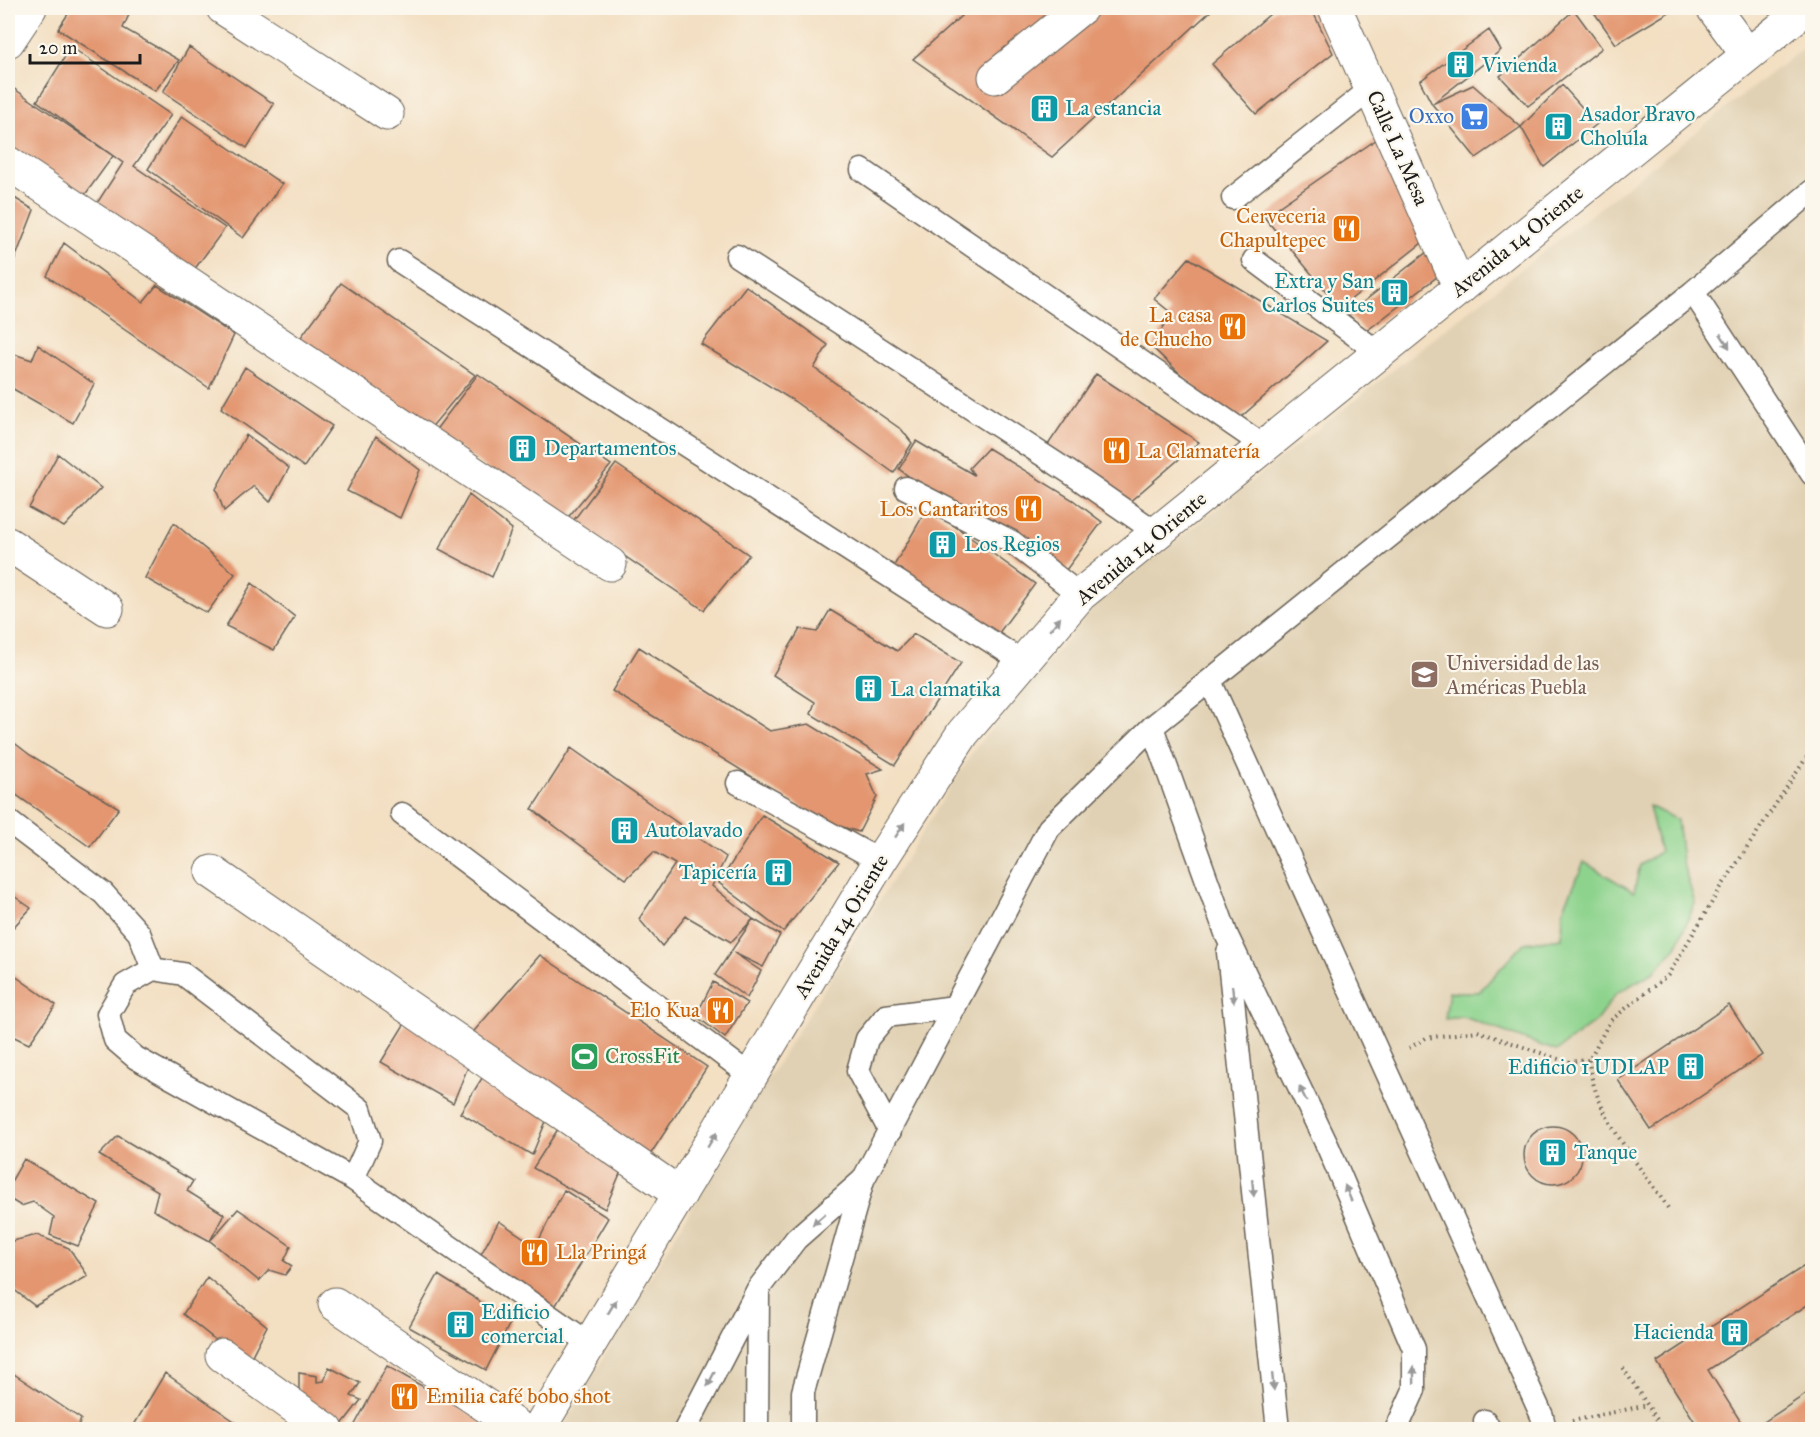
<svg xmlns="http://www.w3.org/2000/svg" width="1820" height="1437" font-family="'IM FELL Great Primer',serif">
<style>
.built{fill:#e1d1b4}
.green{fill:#8dd38d;stroke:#547854;stroke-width:1.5}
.building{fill:#e39670}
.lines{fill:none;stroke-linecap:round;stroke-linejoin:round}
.lane-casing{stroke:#676056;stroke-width:25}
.street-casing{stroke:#676056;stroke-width:35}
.secondary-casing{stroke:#676056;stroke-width:35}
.path{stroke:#676056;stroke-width:4;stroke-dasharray:1.5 4.5;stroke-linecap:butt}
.lane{stroke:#fff;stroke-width:22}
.street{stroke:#fff;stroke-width:33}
.secondary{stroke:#fff;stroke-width:33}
.oneway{fill:#999}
.labels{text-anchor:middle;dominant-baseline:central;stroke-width:4.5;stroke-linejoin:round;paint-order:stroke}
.culture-label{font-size:21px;fill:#0d838f;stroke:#fbf7ec;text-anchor:start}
.shop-label{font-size:21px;fill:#366cbe;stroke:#fbf7ec;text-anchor:end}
.street-label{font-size:21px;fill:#1c1c1c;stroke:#fbf7ec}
.food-label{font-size:21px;fill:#c56008;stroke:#fbf7ec;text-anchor:end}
.education-label{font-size:21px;fill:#785e54;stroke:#fbf7ec;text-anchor:start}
.leisure-label{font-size:21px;fill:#27864d;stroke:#fbf7ec;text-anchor:start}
</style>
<rect width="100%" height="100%" fill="#fbf7ec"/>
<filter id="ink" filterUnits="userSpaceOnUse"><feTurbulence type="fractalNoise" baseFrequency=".0167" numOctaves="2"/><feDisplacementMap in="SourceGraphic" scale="12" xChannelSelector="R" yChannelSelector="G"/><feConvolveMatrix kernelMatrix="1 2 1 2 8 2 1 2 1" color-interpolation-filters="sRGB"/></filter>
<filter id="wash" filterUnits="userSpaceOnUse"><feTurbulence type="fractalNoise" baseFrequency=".008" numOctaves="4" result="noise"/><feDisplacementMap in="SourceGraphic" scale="24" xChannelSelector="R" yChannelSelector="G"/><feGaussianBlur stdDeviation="1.35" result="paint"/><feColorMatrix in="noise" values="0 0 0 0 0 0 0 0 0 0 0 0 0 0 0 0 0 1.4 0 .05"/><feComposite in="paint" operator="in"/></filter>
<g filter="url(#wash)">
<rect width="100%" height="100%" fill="#f3dfc2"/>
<path class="built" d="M1812 41V1429L561 1430 752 1104 975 748 1098 602Z"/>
<path class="green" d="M1649 806 1677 820 1682 861 1695 903 1677 945 1654 972 1617 993 1596 1021 1556 1051 1464 1017 1445 1019 1449 992H1479L1524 943 1562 938 1563 910 1584 862 1634 892 1640 865 1660 852Z"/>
<g id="blocks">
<path class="building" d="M72 8H132L123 28 179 60 155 91 58 29Z
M970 8H1214L1052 157 913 59Z
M1277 8H1311L1333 53 1256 114 1212 64Z
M1591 8H1676L1616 44Z
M1574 10 1602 48 1528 106 1500 76Z
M1489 30 1501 50 1432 104 1420 81Z
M71 47 171 115 134 166 225 228 185 282 90 214 123 163 37 101Z
M189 47 274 104 247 148 163 92Z
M1473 85 1521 127 1562 85 1597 124 1544 167 1521 127 1476 158 1432 104Z
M13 88 113 156 74 210 8 162V96Z
M182 116 282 184 243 238 148 169Z
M1380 137 1427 239 1340 308 1264 217Z
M8 194 34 210 8 277Z
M64 243 143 302 157 285 234 335 209 388 47 276Z
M1432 248 1442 273 1365 332 1348 314Z
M1189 258 1327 341 1233 424 1153 348 1170 312 1154 299Z
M341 283 475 375 429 430 298 341Z
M746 286 828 345 814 368 902 430 912 443 894 473 794 401 701 344Z
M38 345 94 384 73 423 8 386V361L14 354 32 360Z
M245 367 332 426 304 467 221 408Z
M478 374 611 465 565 521 434 432Z
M1096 374 1199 442 1114 515 1037 461Z
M246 435 289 468 270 502 254 486 224 511 216 489Z
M376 436 420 470 400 518 347 491Z
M916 441 974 475 969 468 988 448 1073 500 1102 522 1054 586 899 469Z
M58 454 101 488 64 527 29 508Z
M616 464 749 555 704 610 573 521Z
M469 495 512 529 492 577 439 549Z
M928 507 1035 584 987 649 885 581Z
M174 523 235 574 207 613 145 578Z
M252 583 295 617 274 650 226 626Z
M830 610 897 651 914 634 961 663 895 765 811 714 815 702 773 675 800 629 817 632Z
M639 647 770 731 809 724 883 769 867 774 877 797 859 832 826 822 612 691Z
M8 738 30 755 119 808 90 847 8 789Z
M571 748 726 857 712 886 753 919 731 942 686 916 662 946 639 919 675 864 654 852 626 879 532 809Z
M762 815 839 862 783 932 719 883Z
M8 892 31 908 8 933Z
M753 919 780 935 763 967 734 953 761 971 747 998 715 975Z
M540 955 707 1067 641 1169 462 1045Z
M8 971 56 1005 29 1044 8 1034Z
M713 982 747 1003 725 1038 696 1016Z
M1729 1005 1762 1055 1651 1130 1618 1080Z
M405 1023 470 1062 453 1103 381 1062Z
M484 1075 549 1114 532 1155 460 1113Z
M1524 1155a29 29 0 1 1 58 0a29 29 0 1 1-58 0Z
M558 1129 622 1169 605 1209 533 1168Z
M118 1136 193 1181 187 1191 224 1214 210 1241 238 1209 291 1246 284 1261 292 1266 285 1275 269 1270 259 1281 210 1241 153 1210 158 1191 99 1155Z
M24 1159 99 1204 78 1246 50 1235 54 1217 33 1202 21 1206 8 1198V1187Z
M564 1190 608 1218 553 1310 479 1258 499 1221 536 1246Z
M37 1235 69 1248 88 1276 35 1306 8 1285V1242Z
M1812 1261V1302L1708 1370 1746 1430H1700L1657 1362Z
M438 1275 511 1321 486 1370 409 1327Z
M207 1277 267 1326 247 1365 183 1314Z
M387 1366 490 1425 487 1430H352Z
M329 1367 360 1383 351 1396 361 1400 340 1427 299 1405V1373L317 1376V1382L324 1381Z
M8 1370 81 1419 77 1430H8Z
M165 1373 247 1430H131Z
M1812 1390V1430H1752Z"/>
</g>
</g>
<g filter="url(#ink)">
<use href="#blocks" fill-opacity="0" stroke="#676056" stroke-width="1.5"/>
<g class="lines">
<defs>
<path id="lane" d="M862 170 1264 446
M1233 198 1371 89
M737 256 1069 472 1157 533
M1254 260 1379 353
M399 261 1023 662
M1693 292 1812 474
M906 488 1012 542 1080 595
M1210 681 1542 1416 1545 1430
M1152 727 1227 936 1328 1147 1414 1349V1390L1396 1430
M738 783 880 861
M402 814 751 1076
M8 821 103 893 139 933 153 969
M1228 952 1278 1430
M890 1131 858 1071 867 1039 886 1016 955 1007
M353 1179 370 1141 360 1109 183 974 153 969 125 985 108 1014 115 1040 136 1058 353 1179 590 1344
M1485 1421 1490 1430
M685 1430 758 1289 796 1239 863 1180
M757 1430 758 1293
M803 1430V1392L863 1180 1049 828 1152 727 1693 292 1812 191"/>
<path id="street" d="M223 8 387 114
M1335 8 1460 288
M1713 8 1747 54
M8 41 30 8
M995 77 1081 8
M8 163 610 564
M8 544 107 609
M212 872 680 1194
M335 1304 522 1430
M222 1355 327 1430"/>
<path id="secondary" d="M538 1430 880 861 963 733 1080 595 1806 8"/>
</defs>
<use href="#lane" class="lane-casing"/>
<use href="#street" class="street-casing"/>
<use href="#secondary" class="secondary-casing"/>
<path class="path" d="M1409 1048 1426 1038 1477 1031 1567 1062 1589 1060 1610 1021 1668 975 1720 889 1812 749
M1589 1060C1593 1114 1639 1164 1668 1208
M1623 1368 1664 1430
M1572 1421 1648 1405"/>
<use href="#lane" class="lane"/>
<use href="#street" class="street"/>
<use href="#secondary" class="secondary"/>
</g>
<defs><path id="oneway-solid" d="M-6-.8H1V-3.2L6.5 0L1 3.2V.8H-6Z" transform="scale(1.5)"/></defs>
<g class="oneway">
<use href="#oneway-solid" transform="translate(1725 341) rotate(57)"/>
<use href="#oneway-solid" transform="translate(1055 624) rotate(-50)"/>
<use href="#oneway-solid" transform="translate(900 830) rotate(-57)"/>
<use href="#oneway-solid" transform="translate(1233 994) rotate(84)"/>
<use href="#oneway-solid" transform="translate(1303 1094) rotate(-116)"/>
<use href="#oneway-solid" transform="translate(712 1140) rotate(-59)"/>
<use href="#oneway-solid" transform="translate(1253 1188) rotate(84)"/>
<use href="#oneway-solid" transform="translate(1348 1193) rotate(-113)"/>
<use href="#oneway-solid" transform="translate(819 1219) rotate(139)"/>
<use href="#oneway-solid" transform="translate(612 1307) rotate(-59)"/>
<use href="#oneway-solid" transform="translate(1414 1375) rotate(-91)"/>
<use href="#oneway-solid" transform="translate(711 1379) rotate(117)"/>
<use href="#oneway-solid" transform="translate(1273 1382) rotate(84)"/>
</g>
</g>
<defs>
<symbol id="building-square" viewBox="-11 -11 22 22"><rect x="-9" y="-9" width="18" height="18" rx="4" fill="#0f9aa8" stroke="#fbf7ec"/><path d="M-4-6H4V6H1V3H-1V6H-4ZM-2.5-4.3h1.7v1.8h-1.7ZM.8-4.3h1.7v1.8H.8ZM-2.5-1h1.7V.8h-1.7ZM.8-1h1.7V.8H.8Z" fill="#fff"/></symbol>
<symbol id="supermarket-square" viewBox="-11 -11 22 22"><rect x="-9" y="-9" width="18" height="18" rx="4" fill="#3f7fe0" stroke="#fbf7ec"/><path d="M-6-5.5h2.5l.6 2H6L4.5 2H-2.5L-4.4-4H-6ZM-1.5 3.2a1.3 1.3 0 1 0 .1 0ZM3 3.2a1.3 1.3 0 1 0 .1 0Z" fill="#fff"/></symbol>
<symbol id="restaurant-square" viewBox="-11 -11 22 22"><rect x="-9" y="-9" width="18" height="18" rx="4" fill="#e8710a" stroke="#fbf7ec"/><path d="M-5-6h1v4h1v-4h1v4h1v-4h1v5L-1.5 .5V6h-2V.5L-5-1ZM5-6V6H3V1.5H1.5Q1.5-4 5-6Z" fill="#fff"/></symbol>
<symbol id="university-square" viewBox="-11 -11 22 22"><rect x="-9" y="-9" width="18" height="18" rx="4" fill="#8d6e63" stroke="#fbf7ec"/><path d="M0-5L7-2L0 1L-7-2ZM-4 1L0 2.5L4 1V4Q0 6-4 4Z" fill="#fff"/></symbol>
<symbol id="stadium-square" viewBox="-11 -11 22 22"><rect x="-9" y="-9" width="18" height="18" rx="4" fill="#2e9e5b" stroke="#fbf7ec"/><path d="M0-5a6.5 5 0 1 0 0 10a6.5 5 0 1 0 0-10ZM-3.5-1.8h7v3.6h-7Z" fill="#fff"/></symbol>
</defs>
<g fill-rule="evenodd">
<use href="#building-square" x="1444" y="48" width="33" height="33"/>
<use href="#building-square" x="1028" y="92" width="33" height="33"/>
<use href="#supermarket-square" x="1458" y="100" width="33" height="33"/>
<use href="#building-square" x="1542" y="110" width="33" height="33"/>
<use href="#restaurant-square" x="1330" y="212" width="33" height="33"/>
<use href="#building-square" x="1378" y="276" width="33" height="33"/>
<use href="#restaurant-square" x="1216" y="310" width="33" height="33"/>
<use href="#building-square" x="506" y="432" width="33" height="33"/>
<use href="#restaurant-square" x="1100" y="434" width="33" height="33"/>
<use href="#restaurant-square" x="1012" y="492" width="33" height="33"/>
<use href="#building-square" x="926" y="528" width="33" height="33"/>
<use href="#university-square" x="1408" y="658" width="33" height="33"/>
<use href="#building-square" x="852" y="672" width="33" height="33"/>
<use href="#building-square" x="608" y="814" width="33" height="33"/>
<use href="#building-square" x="762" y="856" width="33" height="33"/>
<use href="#restaurant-square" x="704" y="994" width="33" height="33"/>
<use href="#stadium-square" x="568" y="1040" width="33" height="33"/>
<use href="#building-square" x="1674" y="1050" width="33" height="33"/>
<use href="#building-square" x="1536" y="1136" width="33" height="33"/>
<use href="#restaurant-square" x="518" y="1236" width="33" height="33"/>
<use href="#building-square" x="444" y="1308" width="33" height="33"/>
<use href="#building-square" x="1718" y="1316" width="33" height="33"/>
<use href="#restaurant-square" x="388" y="1380" width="33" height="33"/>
</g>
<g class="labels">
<g class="culture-label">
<text x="1482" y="65">Vivienda</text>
<text x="1065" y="108">La estancia</text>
<text x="1580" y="114">Asador Bravo<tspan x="1580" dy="24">Cholula</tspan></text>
<text x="1374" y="281" text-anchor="end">Extra y San<tspan x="1374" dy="24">Carlos Suites</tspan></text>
<text x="544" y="448">Departamentos</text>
<text x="964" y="544">Los Regios</text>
<text x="890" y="689">La clamatika</text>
<text x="645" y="830">Autolavado</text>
<text x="757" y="872" text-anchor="end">Tapicería</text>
<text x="1669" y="1067" text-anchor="end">Edificio 1 UDLAP</text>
<text x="1574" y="1152">Tanque</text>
<text x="481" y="1312">Edificio<tspan x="481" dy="24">comercial</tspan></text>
<text x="1714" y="1332" text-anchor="end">Hacienda</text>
</g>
<g class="shop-label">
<text x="1454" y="116">Oxxo</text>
</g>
<g class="street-label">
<text transform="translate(1398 148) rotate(66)">Calle La Mesa</text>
<text transform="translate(1517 241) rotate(-39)">Avenida 14 Oriente</text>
<text transform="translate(1141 548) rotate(-40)">Avenida 14 Oriente</text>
<text transform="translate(841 926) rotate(-59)">Avenida 14 Oriente</text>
</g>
<g class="food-label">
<text x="1326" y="216">Cerveceria<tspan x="1326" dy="24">Chapultepec</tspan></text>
<text x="1212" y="315">La casa<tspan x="1212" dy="24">de Chucho</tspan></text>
<text x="1137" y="451" text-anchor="start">La Clamatería</text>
<text x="1008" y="509">Los Cantaritos</text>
<text x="700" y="1010">Elo Kua</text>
<text x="556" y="1252" text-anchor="start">Lla Pringá</text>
<text x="426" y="1396" text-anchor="start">Emilia café bobo shot</text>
</g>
<g class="education-label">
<text x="1446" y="663">Universidad de las<tspan x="1446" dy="24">Américas Puebla</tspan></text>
</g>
<g class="leisure-label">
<text x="605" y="1056">CrossFit</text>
</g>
</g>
<rect width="1820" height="1437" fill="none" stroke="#fbf7ec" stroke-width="30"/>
<path d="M30 54v9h110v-9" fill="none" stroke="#1c1c1c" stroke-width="3"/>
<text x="39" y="54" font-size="18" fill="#1c1c1c" stroke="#fbf7ec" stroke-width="4.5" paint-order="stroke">20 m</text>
</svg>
